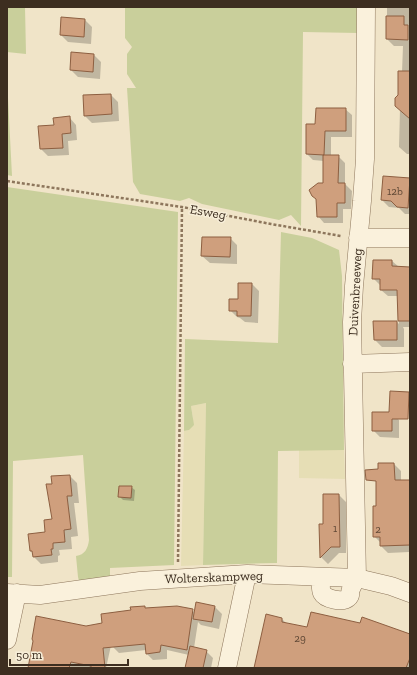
<svg xmlns="http://www.w3.org/2000/svg" width="417" height="675" font-family="'Zilla Slab',serif">
<style>
.farmland{fill:#e6deb5}
.green{fill:#c9cf9b}
.shadow{fill:#0003}
.building{fill:#cf9f7d;stroke:#8d5f41}
.lines{fill:none;stroke-linecap:round;stroke-linejoin:round}
.minor-casing{stroke:#8d765c;stroke-width:19}
.path{stroke:#8d765c;stroke-width:2.5;stroke-dasharray:3 2;stroke-linecap:butt}
.minor{stroke:#faf1dc;stroke-width:18}
.labels{text-anchor:middle;dominant-baseline:central;stroke-width:3;stroke-linejoin:round;paint-order:stroke}
.number-label{font-size:11px;fill:#624a37}
.street-label{font-size:13px;fill:#3d2e20;stroke:#f7eed8}
</style>
<rect width="100%" height="100%" fill="#f0e4c8"/>
<path class="farmland" d="M206 403 203 565 181 566 184 431 189 430 193 418 191 406Z
M299 450H344L345 479 299 478Z"/>
<path class="green" d="M7 7H25L26 54 7 52Z
M125 7H358V33L303 32 301 226 291 215 279 220 202 204 189 198 180 201 140 194 133 182 127 88H136L127 74V54L132 47 125 38Z
M7 78 12 176 7 175Z
M7 187 178 212 174 565 110 568V580L79 581 78 577 76 556C85 555 88 548 89 540L83 455 13 461 12 577H7Z
M281 232 312 238 339 250 342 276 344 450 278 451 277 563 203 565 206 403 191 406 194 425 189 430 184 431 185 339 278 343Z"/>
<path class="shadow" d="M387 7H410V154H407L399 147 400 109 399 95 402 72 403 46H394L387 39Z
M62 18 85 20 92 27 91 44 68 42 61 35Z
M94 55 101 62 100 79 78 77 71 70Z
M111 95 118 102 119 121 92 123 85 116Z
M345 109 352 115V137H331V156H338L345 163V184L352 191 351 209H343V223H324L318 216 324 184V161L313 160 307 154 316 125Z
M69 117 76 125 77 140 68 141 69 155 48 156 41 149 55 126Z
M384 177 410 179V214H405L399 208 389 207 382 200Z
M230 238 237 245V264L210 263 202 256Z
M392 261 399 267 410 268V327H403L404 329V347H382L375 340 397 322 399 324 398 296H388L381 290 380 285 373 278Z
M252 284 259 291 258 323 245 322 240 318 237 317 230 310Z
M392 413 399 420V438L380 437 373 430Z
M394 464 401 471V481H410V553L409 552 388 553 381 546V543L374 536 377 507Z
M70 476 77 483 79 503H74L78 536 71 537 72 549 59 550 60 555 58 556V562L41 564 34 557V553L31 551 46 533 53 520V484Z
M131 487 135 490 134 501 123 500 119 496Z
M339 495 346 502V553H339L328 564 321 557 320 525H324Z
M144 607 146 609 192 610 195 613 215 607 222 614 219 629 201 625 198 622 194 648 206 651 213 658 211 668H186L189 655 167 650V659L153 660 147 654 146 650 119 653 113 647 112 641 106 668H29L86 627 108 623 132 611Z
M282 619 287 624 308 629 410 635V668H255Z"/>
<path class="building" d="M386 16H404V25H408V40L386 39Z
M61 17 85 19 84 37 60 35Z
M71 52 94 54 93 72 70 70Z
M398 71H410V119L395 106V98L398 95Z
M111 94 112 114 84 116 83 95Z
M316 108H346V131H325L324 155 306 154V124H315Z
M70 116 71 133 62 134 63 148 40 149 38 126 54 125 53 118Z
M323 155H339L338 183H345V203H337V217H317L316 199 312 196 309 190 318 183H323Z
M383 176 410 178 408 208 397 207 391 201 381 200Z
M202 237H231L230 257 201 256Z
M373 260H392V266L410 267V321H398L397 290H380V279H372Z
M238 283H252L251 316H237V311H229V299H238Z
M373 321H397V340H374Z
M390 391 409 392 408 419H392V431H372V412H389Z
M378 463H394L395 480H410V545L380 546V537H373V506H376V481L366 480 365 470 378 469Z
M70 475 72 496H67L71 529 64 530 65 542 53 543V549H51L52 555 33 557 32 551H30L28 534 45 532 44 520 52 519 46 484H52L51 476Z
M119 486H132L131 498 118 497Z
M323 494H339L340 547H331L320 558 319 524H323Z
M196 602 215 606 212 622 193 619Z
M145 606V608L177 606 193 609 187 650 161 645 160 652 146 654 145 644 103 648 105 668H91V666L71 662 69 668H28L33 641 32 639 36 616 86 626 102 623 101 614 131 610 130 607Z
M311 612 360 623 362 617 410 634V658L406 668H254L266 614 282 618V622L307 627Z
M190 646 207 650 203 668H185Z"/>
<g class="lines">
<defs>
<path id="minor" d="M358 238H410
M352 364 410 362
M321 577C321 582 320 588 322 593 325 599 343 603 348 598 352 595 349 593 351 589 352 586 355 581 357 578L352 322 354 286 362 201 365 159 366 7
M7 593 40 595 140 581 247 574 357 578 391 586 410 593
M7 640 17 593
M227 668 247 574"/>
</defs>
<use href="#minor" class="minor-casing"/>
<path class="path" d="M7 181 182 207 271 224 341 236
M178 562 182 207"/>
<use href="#minor" class="minor"/>
</g>
<g class="labels">
<g class="number-label">
<text x="395" y="191">12b</text>
<text x="335" y="528">1</text>
<text x="378" y="529">2</text>
<text x="300" y="638">29</text>
</g>
<g class="street-label">
<text transform="translate(208 212) rotate(10)">Esweg</text>
<text transform="translate(355 292) rotate(-87)">Duivenbreeweg</text>
<text transform="translate(214 577) rotate(-2)">Wolterskampweg</text>
</g>
</g>
<rect width="417" height="675" fill="none" stroke="#3d2e20" stroke-width="16"/>
<path d="M10 659v6h118v-6" fill="none" stroke="#3d2e20" stroke-width="2"/>
<text x="16" y="659" font-size="12" fill="#3d2e20" stroke="#f7eed8" stroke-width="3" paint-order="stroke">50 m</text>
</svg>
